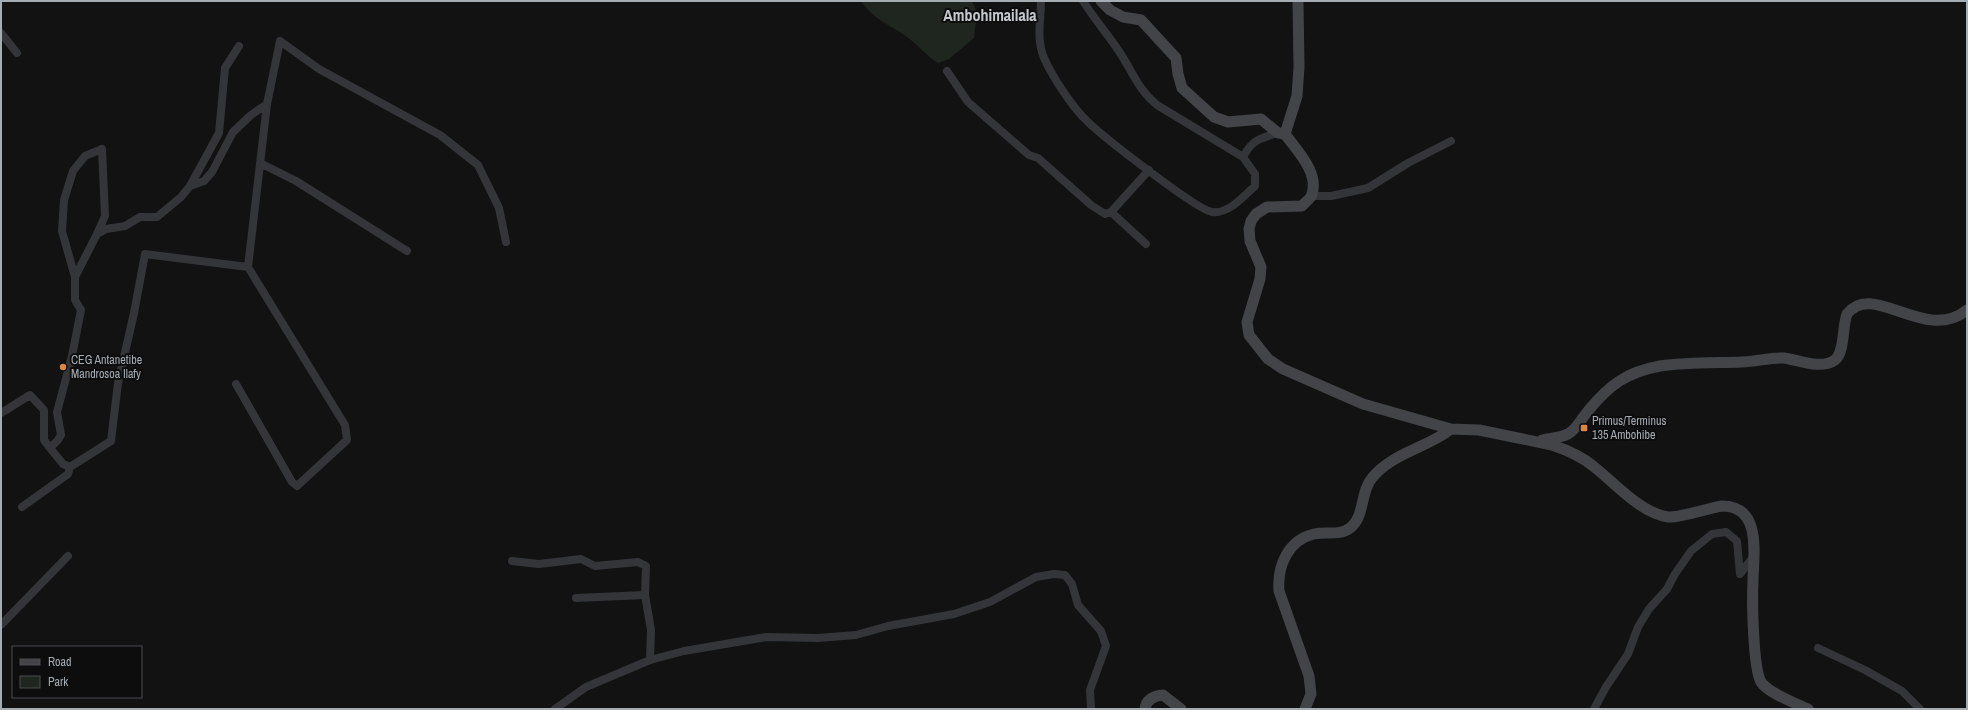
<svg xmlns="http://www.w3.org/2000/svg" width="1968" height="710" font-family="'Archivo Narrow',sans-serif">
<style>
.green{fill:#1f251f}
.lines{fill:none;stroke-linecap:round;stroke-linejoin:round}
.street{stroke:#333538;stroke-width:8}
.secondary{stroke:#424447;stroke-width:11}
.poi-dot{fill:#dc8741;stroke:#0d0d0e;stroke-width:1.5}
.labels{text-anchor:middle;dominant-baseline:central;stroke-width:4;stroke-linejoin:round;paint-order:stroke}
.poi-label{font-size:12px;fill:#a5acb2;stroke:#0d0d0e;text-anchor:start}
.district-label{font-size:16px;font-weight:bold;fill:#c5cacf;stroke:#0d0d0e}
</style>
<rect width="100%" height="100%" fill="#121213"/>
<path class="green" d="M861 1H972L977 13 974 38 949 59 938 63C926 56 919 45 907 37 888 23 876 22 861 1Z"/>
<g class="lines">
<path class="street" d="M1041 1C1041 20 1036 39 1044 58 1052 76 1072 107 1087 121 1102 136 1197 210 1212 212 1229 214 1244 196 1255 186V174L1243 157 1157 105C1136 88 1131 67 1116 47 1105 31 1093 17 1083 1
M1 33 17 53
M947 71 968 102 1029 155 1038 158 1091 205 1105 214 1111 212
M1243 157C1252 140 1260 138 1278 133
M260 163 296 181 407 251
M190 186 219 133 225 68 239 46
M1312 196H1331L1368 188 1408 163 1451 141
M1146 244 1111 212 1149 170
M75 277 62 231 64 200 73 171 85 156 102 149 105 216 97 234
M236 384 292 482 297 486 347 440 345 425 248 267
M1 413 30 395 44 410V440L50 448
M70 467 111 441 118 383 134 313 145 254 248 267 267 104 280 41 319 69 440 135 478 165 499 208 506 242
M22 507 68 474 70 467 63 464 50 448 58 440 61 435 57 412 72 356 81 310 75 300V277L97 234 106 229 125 226 140 217H157L181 197 190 186 204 181 212 172 233 132 251 115 267 104
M512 561 539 564 581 559 595 566 638 562 646 566 645 595
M576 598 645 595 651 630 650 660
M1 625 68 556
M1818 648 1865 670 1902 691 1920 709
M555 709 586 687 650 660 684 651 766 637 818 638 856 635 888 626 954 614 990 602 1036 577 1054 574 1065 575 1072 584 1078 605 1101 631 1106 646 1090 690 1091 709
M1594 709 1606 687 1628 654 1638 627 1649 609 1667 589 1675 574 1691 551 1712 534 1726 532 1737 541 1740 574 1754 556"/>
<path class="secondary" d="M1101 1 1110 10 1123 17 1141 20 1176 58 1178 74 1182 88 1214 117 1228 122 1261 119 1278 133 1285 134C1297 151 1319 172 1312 194 1311 199 1305 202 1302 206L1267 207 1256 214 1251 221 1249 229 1250 241 1261 267 1260 279 1247 322 1249 335 1268 359 1283 369 1363 404 1451 429 1479 430 1552 445C1567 450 1581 456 1593 466 1614 482 1640 513 1668 517 1679 518 1709 508 1722 506 1763 506 1753 556 1753 582 1752 600 1753 668 1761 682 1768 693 1795 703 1808 709
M1285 134 1297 96 1299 67 1298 1
M1542 440C1551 438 1560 438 1568 434 1577 429 1581 419 1588 411 1609 385 1627 372 1660 366 1688 362 1714 363 1742 362 1756 362 1770 357 1784 358 1799 360 1821 370 1835 360 1845 352 1842 327 1847 314 1873 280 1925 344 1967 310
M1145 709C1146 699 1154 696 1163 695L1181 709
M1305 709 1311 694 1309 676 1279 591C1277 566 1288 540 1314 534 1326 531 1340 536 1350 528 1365 517 1360 492 1372 478 1392 453 1427 448 1451 429"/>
</g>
<g class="poi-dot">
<circle cx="63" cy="367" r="4"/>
<rect x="1580" y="424" width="8" height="8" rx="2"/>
</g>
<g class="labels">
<g class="poi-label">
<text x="71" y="360">CEG Antanetibe<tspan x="71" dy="14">Mandrosoa Ilafy</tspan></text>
<text x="1592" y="421">Primus/Terminus<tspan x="1592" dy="14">135 Ambohibe</tspan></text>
</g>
<g class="district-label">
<text x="990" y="15">Ambohimailala</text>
</g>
</g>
<rect width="1968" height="710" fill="none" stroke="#a5acb2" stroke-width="4"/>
<rect x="12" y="646" width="130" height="52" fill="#0d0d0e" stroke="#4a4d50"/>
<rect x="20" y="659" width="20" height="6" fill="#424447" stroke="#4a4d50"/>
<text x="48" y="666" font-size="12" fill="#a5acb2">Road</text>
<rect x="20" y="676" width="20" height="12" fill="#1f251f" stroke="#4a4d50"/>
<text x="48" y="686" font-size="12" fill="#a5acb2">Park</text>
</svg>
